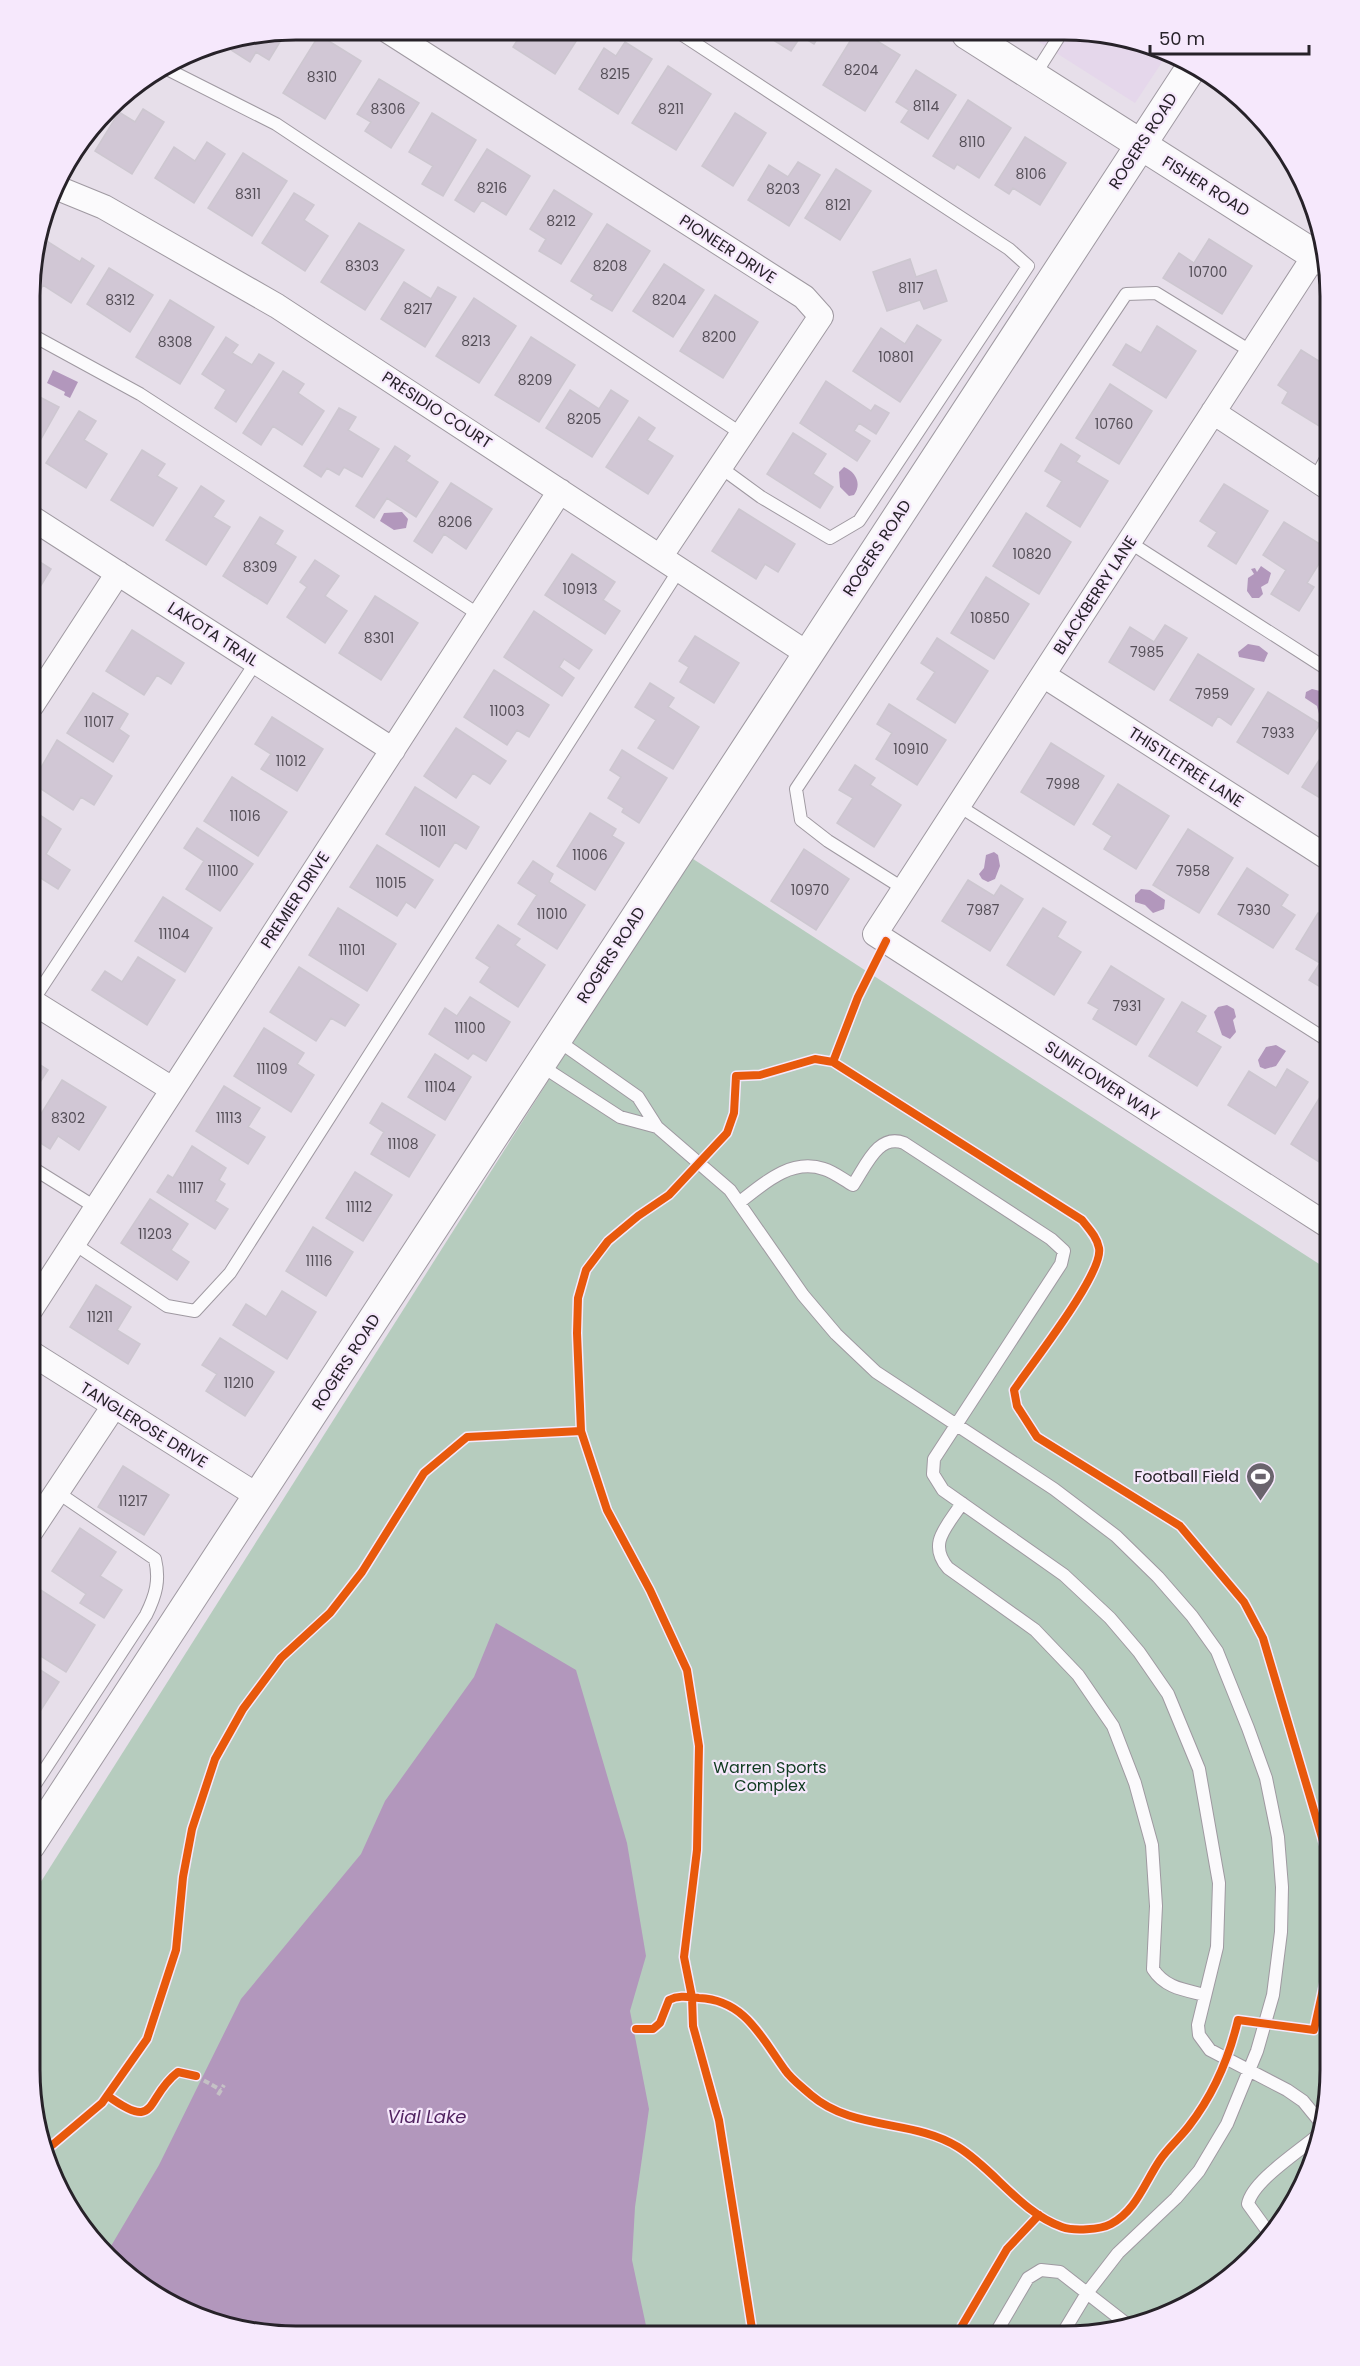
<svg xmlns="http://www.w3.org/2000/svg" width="1360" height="2366" font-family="Poppins,sans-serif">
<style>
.built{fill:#e5d7eb}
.green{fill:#b6ccbe}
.water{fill:#b297bc}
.building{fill:#d1c7d5;stroke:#cdc7d0;stroke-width:1.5}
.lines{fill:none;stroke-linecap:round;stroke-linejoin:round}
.service-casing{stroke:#9f99a1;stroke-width:14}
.minor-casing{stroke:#9f99a1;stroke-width:26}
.tertiary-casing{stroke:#9f99a1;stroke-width:32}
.path{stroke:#c4c1c5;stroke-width:4;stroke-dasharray:6 3;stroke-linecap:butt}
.service{stroke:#fbfafc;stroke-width:12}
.minor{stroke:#fbfafc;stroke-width:24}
.tertiary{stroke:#fbfafc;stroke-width:30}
.cycleway-casing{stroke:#f6e8fc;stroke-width:11}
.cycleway{stroke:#e8590c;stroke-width:8}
.labels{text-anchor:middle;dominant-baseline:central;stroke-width:4.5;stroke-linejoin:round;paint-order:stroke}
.number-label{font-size:14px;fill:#554f58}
.street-label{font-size:16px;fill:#272229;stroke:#f6e8fc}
.poi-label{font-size:16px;fill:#272229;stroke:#f6e8fc;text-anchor:end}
.park-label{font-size:16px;fill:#103b20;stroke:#f6e8fc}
.water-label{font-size:18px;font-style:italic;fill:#512361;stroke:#f6e8fc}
.rim{fill:none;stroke:#272229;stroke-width:3}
</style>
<rect width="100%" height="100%" fill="#e7dfea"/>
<path class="built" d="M1028 35H1115L1168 53 1135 103Z"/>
<path class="green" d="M690 857 1330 1271 1329 2087 1310 2171 1275 2232 1226 2281 1150 2322 1064 2336 261 2334 179 2309 121 2270 75 2218 44 2156 30 2070V1899Z"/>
<path class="water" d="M53 370 78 382 70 398 64 395 65 392 47 383Z
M844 467C856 472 862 484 854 495L849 496 840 487 839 472Z
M402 512 408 519 406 528 394 530 380 521 384 513Z
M1261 566 1271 573 1268 583 1261 587 1263 594 1259 598H1252L1247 591 1248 578 1254 574 1251 569 1255 568 1257 572Z
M1248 644 1259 646 1268 653 1264 662 1239 657 1238 652Z
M1312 689 1324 692 1330 705 1328 715 1319 714 1317 706 1305 698 1306 692Z
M994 852 998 855 1000 866 995 879 988 882 982 879 979 874 984 868 986 855Z
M1141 889 1150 890 1165 900 1164 909 1153 913 1145 905 1135 902V895Z
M1227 1005 1234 1009 1236 1017 1233 1020 1236 1032 1230 1039 1222 1035 1214 1012 1218 1007Z
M1276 1045 1286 1051 1276 1066 1265 1069 1260 1067 1258 1060 1266 1047Z
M496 1623 576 1670 627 1843 646 1956 630 2011 649 2109 635 2207 632 2260 648 2335 261 2334 179 2309 121 2270 109 2256 111 2246 159 2165 241 1999 361 1854 385 1801 474 1677Z"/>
<path class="building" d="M523 31 582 32 555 74 513 47Z
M286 32 269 60 256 52 250 62 228 48 231 43Z
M762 33H821L814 44 801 36 791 51Z
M855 33 866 34 900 55 865 111 823 85Z
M319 35 361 61 325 119 283 93Z
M625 42 652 59 618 114 579 89 604 48 616 56Z
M668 66 711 94 676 150 632 123Z
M916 70 956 95 928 139 901 122 909 110 896 102Z
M379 79 419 103 391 148 365 131 371 122 357 114Z
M968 100 1011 128 979 178 957 164 954 169 933 156Z
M143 109 164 122 132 174 95 151 119 112 135 122Z
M432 113 476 140 443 196 422 184 433 166 409 152Z
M735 113 766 133 733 186 702 166Z
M1025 137 1066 163 1040 205 1013 188 1009 194 995 185Z
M207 142 225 154 194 203 155 178 174 147 195 161Z
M487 149 530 176 506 215 482 200 474 212 455 200Z
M243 153 287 181 252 236 208 208Z
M798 162 820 175 789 226 748 200 769 165 788 177Z
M836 169 871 191 840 240 805 218Z
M554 190 592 214 561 264 539 251 546 239 530 229Z
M294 193 314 205 304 220 328 236 305 271 262 243Z
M359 223 404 250 365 310 321 282Z
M607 224 650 251 612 311 591 299 594 295 571 281Z
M1209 239 1252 266 1222 314 1163 278 1179 253 1194 263Z
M45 240 80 262 82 258 94 266 71 303 43 285 32 304V262Z
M910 259 916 277 936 270 947 301 924 309 920 300 887 311 873 272Z
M664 264 704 290 673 337 633 311Z
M109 268 153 295 130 332 87 304Z
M404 282 431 299 438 287 456 297 425 347 381 319Z
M715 295 758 322 723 378 680 351Z
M474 298 516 326 479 383 436 356Z
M170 300 214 327 180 384 136 357Z
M917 325 941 340 900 402 853 371 881 328 905 344Z
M1157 326 1196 351 1166 398 1113 365 1126 344 1141 353Z
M226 337 238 345 232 353 252 365 259 354 274 363 236 422 215 408 226 390 202 374Z
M531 337 575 365 539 422 495 395Z
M1301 350 1330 368V420L1324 429 1282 403 1288 392 1278 385Z
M283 371 304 384 298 393 324 411 302 445 273 426 261 445 243 433Z
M32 380 40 384 34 394 59 407 32 455Z
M826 381 871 411 875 405 889 413 876 434 859 423 854 431 870 441 857 461 800 423Z
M1110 384 1152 411 1119 464 1076 438Z
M570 390 599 409 611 390 628 401 592 457 546 428Z
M339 408 356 417 348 430 379 449 362 477 344 467 339 475 327 468 321 477 304 466Z
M79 411 96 421 84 440 107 454 86 488 46 463Z
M639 417 655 428 647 440 673 456 648 494 606 467Z
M793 433 826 454 813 474 833 487 820 508 767 474Z
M1061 444 1080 456 1076 462 1108 481 1080 527 1047 506 1062 481 1045 471Z
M395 446 410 456 406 461 438 482 416 517 387 498 374 518 356 506Z
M142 450 165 464 157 476 177 488 153 526 111 500Z
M451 483 492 509 466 549 444 534 432 553 414 541Z
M1224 484 1268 511 1236 564 1208 546 1217 532 1200 521Z
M201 486 224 501 213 517 230 527 206 565 166 540Z
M739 509 795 544 778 572 765 564 756 579 712 551Z
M1026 513 1071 542 1039 594 993 566Z
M260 517 283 531 275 544 296 557 267 604 223 576Z
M1284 522 1328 549 1307 583 1314 587 1299 611 1271 594 1286 570 1263 555Z
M572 554 615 582 603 600 620 611 605 634 545 595Z
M32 557 51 569 32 600Z
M315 560 339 576 325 596 347 611 325 643 287 617 307 587 300 582Z
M986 577 1029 604 994 659 951 633Z
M375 596 418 623 381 680 339 653Z
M534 611 592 650 579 669 564 659 559 667 574 678 562 696 504 657Z
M1165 625 1187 638 1154 690 1109 662 1130 627 1154 642Z
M132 630 184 663 171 684 157 675 144 695 106 671Z
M695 636 739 663 714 703 680 682 689 667 679 661Z
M937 638 988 671 955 723 917 699 935 672 921 663Z
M1198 654 1254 689 1231 725 1218 716 1212 726 1170 700Z
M494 670 549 705 529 737 517 730 507 745 464 717Z
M650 683 674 698 668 707 699 727 673 769 638 748 656 720 635 707Z
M1268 692 1320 724 1288 774 1237 742Z
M93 693 128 714 119 729 129 736 113 762 67 733Z
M889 704 946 740 917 785 876 759 892 733 877 724Z
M272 717 323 749 297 791 261 769 271 754 255 744Z
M456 728 506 761 490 784 473 773 456 798 424 776Z
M57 740 112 776 94 805 81 797 73 810 32 783Z
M1051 743 1104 776 1074 825 1021 792Z
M1330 743V804L1302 787Z
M622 750 667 778 639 823 622 812 624 808 608 798 621 777 610 770Z
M855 765 875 778 870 785 901 805 874 847 837 823 853 798 839 790Z
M232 777 287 812 258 856 204 821Z
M1118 784 1169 816 1136 869 1104 849 1112 836 1093 824Z
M415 787 479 827 466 849 455 842 439 867 386 834Z
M32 810 61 829 46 854 70 870 58 889 31 872Z
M590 813 616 829 612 836 624 843 595 890 557 866Z
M197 828 253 864 220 911 186 889 204 861 184 848Z
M1188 829 1233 858 1199 913 1153 885Z
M377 845 433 880 415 908 406 902 397 916 350 887Z
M804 849 849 879 816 930 771 901Z
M533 861 553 874 549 882 585 905 557 949 518 924 537 895 518 883Z
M1247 868 1288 895 1281 906 1295 915 1273 948 1218 914Z
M968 880 994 896 1001 885 1023 899 990 951 942 921Z
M163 897 212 928 185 972 135 941Z
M338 908 396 944 367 991 309 955Z
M1043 908 1066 922 1057 937 1081 952 1054 995 1007 965Z
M1318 913 1330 920V993L1309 980 1320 963 1296 949Z
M498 925 520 939 515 945 545 965 518 1007 480 982 490 967 476 958Z
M138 957 175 980 147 1025 92 990 105 971 122 982Z
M1111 966 1164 999 1136 1045 1093 1019 1099 1009 1088 1003Z
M299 967 359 1005 345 1026 331 1018 316 1041 270 1012Z
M470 997 510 1022 486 1061 473 1053 468 1059 429 1034 445 1008 457 1016Z
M1182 1002 1206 1016 1196 1032 1221 1047 1197 1086 1149 1056Z
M264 1028 304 1053 297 1064 314 1075 291 1112 234 1076Z
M435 1054 471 1077 445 1120 408 1097Z
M31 1059 48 1070 31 1096Z
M1287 1069 1308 1082 1275 1134 1228 1105 1249 1071 1276 1088Z
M62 1080 106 1107 79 1150 58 1136 50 1149 31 1137V1130Z
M224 1086 260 1108 248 1127 265 1137 248 1164 196 1131Z
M1320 1097 1330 1103V1169L1291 1144Z
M382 1103 435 1135 409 1177 371 1154 384 1132 370 1123Z
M192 1146 226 1168 219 1180 225 1184 215 1201 228 1209 215 1229 157 1192 168 1175 173 1178Z
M355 1172 392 1195 363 1241 326 1218Z
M150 1199 188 1224 171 1250 189 1262 177 1280 121 1243Z
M313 1227 353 1252 326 1296 286 1271Z
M96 1285 131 1307 117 1330 140 1344 128 1364 70 1327Z
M282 1291 316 1312 287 1359 233 1325 246 1304 266 1317Z
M220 1338 274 1372 245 1416 206 1391 217 1374 202 1365Z
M123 1466 169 1495 144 1535 98 1507Z
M80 1528 116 1552 100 1576 122 1590 104 1618 80 1603 86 1594 52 1571Z
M39 1589 95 1625 66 1672 31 1650V1602Z
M31 1664 59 1682 39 1713 30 1708Z"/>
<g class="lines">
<defs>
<path id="service" d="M678 32 1009 249 1028 266 859 521 830 538 761 497 720 467
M413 47 423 31
M165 68 276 124 742 434
M1034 76 1060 35
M32 335 140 394 481 616
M1315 479 1330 451
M1129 542 1330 671
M959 806 1330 1042
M904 889 828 841 801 820 796 789 1126 294 1156 293 1252 352
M32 1002 256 662
M557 1040 638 1097 657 1127 730 1190 803 1295 836 1334 876 1372 1054 1489 1116 1536 1158 1577 1192 1616 1217 1651 1248 1728 1266 1778 1278 1837 1282 1887 1281 1932 1273 1995 1257 2051 1227 2124 1199 2171 1176 2198 1118 2253 1087 2293 1061 2336
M540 1065 620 1117 657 1127
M31 1167 95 1207
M740 1202C764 1183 791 1158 824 1169 834 1172 844 1180 853 1185 866 1166 878 1133 904 1143L1051 1239 1064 1251 1061 1264 934 1459 933 1474 943 1490 1064 1575 1110 1618 1139 1652 1168 1694 1199 1769 1219 1883 1217 1947 1198 2025 1199 2035 1210 2050 1287 2090 1303 2101 1321 2123
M73 1243 167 1306 195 1311 230 1273 679 570
M962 1503C947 1527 927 1543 948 1568L1035 1630 1078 1675 1113 1726 1135 1783 1152 1845 1156 1906 1153 1969C1165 1988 1185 1990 1205 1995
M30 1792 146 1615C156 1595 160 1580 155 1559L57 1492
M1271 2236 1248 2204C1252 2181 1300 2151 1318 2135
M994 2336 1028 2278 1041 2270 1060 2272 1128 2325"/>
<path id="minor" d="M388 31 804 297 821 316 660 557
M55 187 104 207 277 306 808 654
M1315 255 875 934 1330 1227
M1213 412 1330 489
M32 518 393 750
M1043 675 1330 859
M32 705 118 573
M31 1001 172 1089
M31 1309 560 491
M31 1353 258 1496
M31 1531 114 1406"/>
<path id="tertiary" d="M967 34 1324 261
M30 1845 1193 65"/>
</defs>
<use href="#service" class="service-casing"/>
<use href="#minor" class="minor-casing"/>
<use href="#tertiary" class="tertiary-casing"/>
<path class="path" d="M196 2076 221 2090
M218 2095 224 2085"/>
<use href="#service" class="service"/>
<use href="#minor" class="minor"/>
<use href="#tertiary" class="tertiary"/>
<defs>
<path id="cycleway" d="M833 1062 858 997 886 941
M636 2029H653L660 2023 669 2000C679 1995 688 1997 699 1998 745 2000 761 2037 785 2070 791 2079 802 2087 811 2095 853 2131 913 2119 958 2147 995 2170 1020 2212 1062 2227 1073 2231 1100 2230 1111 2224 1136 2211 1145 2182 1160 2160 1168 2148 1180 2138 1189 2126 1213 2095 1229 2058 1238 2020L1314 2030 1329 1962
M108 2096C159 2133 144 2098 178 2072L196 2076
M44 2152 102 2103 147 2039 176 1950 183 1877 192 1829 215 1759 243 1709 281 1658 330 1613 362 1572 424 1473 467 1437 581 1431
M753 2335 719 2120 693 2026 692 1997 684 1957 697 1850 699 1746 687 1670 650 1590 607 1510 581 1431 577 1333 578 1298 586 1270 608 1241 638 1216 669 1195 727 1133 734 1113 736 1076 760 1075 815 1059 833 1062 1082 1220C1089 1229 1097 1237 1099 1248 1104 1273 1030 1366 1014 1390L1017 1406 1037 1437 1180 1526 1244 1602 1263 1638 1329 1861
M956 2336 1007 2249 1039 2215"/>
</defs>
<use href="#cycleway" class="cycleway-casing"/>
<use href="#cycleway" class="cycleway"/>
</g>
<defs>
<symbol id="stadium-pin" viewBox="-11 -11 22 30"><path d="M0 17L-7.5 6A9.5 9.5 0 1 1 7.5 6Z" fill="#6a646d" stroke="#f6e8fc"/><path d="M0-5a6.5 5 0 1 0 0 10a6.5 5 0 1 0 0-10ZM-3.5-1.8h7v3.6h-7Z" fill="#fff"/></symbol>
</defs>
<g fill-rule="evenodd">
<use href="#stadium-pin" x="1244" y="1460" width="33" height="45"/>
</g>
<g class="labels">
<g class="number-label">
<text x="861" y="70">8204</text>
<text x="615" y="74">8215</text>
<text x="322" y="77">8310</text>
<text x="926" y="106">8114</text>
<text x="388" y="109">8306</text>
<text x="671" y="109">8211</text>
<text x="972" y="142">8110</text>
<text x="1031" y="174">8106</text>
<text x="492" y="188">8216</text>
<text x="783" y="189">8203</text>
<text x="248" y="194">8311</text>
<text x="838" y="205">8121</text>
<text x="561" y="221">8212</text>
<text x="362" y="266">8303</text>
<text x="610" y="266">8208</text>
<text x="1208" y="272">10700</text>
<text x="911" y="288">8117</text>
<text x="120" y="300">8312</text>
<text x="669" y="300">8204</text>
<text x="418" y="309">8217</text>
<text x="719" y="337">8200</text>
<text x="476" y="341">8213</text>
<text x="175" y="342">8308</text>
<text x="896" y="357">10801</text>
<text x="535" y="380">8209</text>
<text x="584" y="419">8205</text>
<text x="1114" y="424">10760</text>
<text x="455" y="522">8206</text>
<text x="1032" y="554">10820</text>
<text x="260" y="567">8309</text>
<text x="580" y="589">10913</text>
<text x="990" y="618">10850</text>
<text x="379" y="638">8301</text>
<text x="1147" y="652">7985</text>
<text x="1212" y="694">7959</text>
<text x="507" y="711">11003</text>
<text x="99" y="722">11017</text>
<text x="1278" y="733">7933</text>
<text x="911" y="749">10910</text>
<text x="291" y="761">11012</text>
<text x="1063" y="784">7998</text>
<text x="245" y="816">11016</text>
<text x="433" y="831">11011</text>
<text x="590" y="855">11006</text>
<text x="223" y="871">11100</text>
<text x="1193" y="871">7958</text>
<text x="391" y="883">11015</text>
<text x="810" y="890">10970</text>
<text x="983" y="910">7987</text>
<text x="1254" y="910">7930</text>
<text x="552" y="914">11010</text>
<text x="174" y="934">11104</text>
<text x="352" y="950">11101</text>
<text x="1127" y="1006">7931</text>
<text x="470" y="1028">11100</text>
<text x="272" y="1069">11109</text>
<text x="440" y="1087">11104</text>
<text x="68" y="1118">8302</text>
<text x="229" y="1118">11113</text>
<text x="403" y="1144">11108</text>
<text x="191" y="1188">11117</text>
<text x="359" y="1207">11112</text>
<text x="155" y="1234">11203</text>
<text x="319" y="1261">11116</text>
<text x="100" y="1317">11211</text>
<text x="239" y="1383">11210</text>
<text x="133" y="1501">11217</text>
</g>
<g class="street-label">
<text transform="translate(1143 141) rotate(-57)">ROGERS ROAD</text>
<text transform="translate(1206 186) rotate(32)">FISHER ROAD</text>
<text transform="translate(728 249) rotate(33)">PIONEER DRIVE</text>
<text transform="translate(437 410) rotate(33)">PRESIDIO COURT</text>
<text transform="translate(877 548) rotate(-57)">ROGERS ROAD</text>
<text transform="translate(1095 595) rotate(-57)">BLACKBERRY LANE</text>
<text transform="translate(213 634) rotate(33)">LAKOTA TRAIL</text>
<text transform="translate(1186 767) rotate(33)">THISTLETREE LANE</text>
<text transform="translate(295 900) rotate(-57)">PREMIER DRIVE</text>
<text transform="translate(611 955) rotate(-57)">ROGERS ROAD</text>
<text transform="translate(1102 1081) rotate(33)">SUNFLOWER WAY</text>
<text transform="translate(346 1362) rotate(-57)">ROGERS ROAD</text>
<text transform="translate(144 1425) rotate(32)">TANGLEROSE DRIVE</text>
</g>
<g class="poi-label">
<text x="1239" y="1476">Football Field</text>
</g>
<g class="park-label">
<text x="770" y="1767">Warren Sports<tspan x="770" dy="18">Complex</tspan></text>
</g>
<g class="water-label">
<text x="427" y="2116">Vial Lake</text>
</g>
</g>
<path d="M0 0H1360V2366H0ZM296 40H1064A256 256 0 0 1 1320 296V2070A256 256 0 0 1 1064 2326H296A256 256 0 0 1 40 2070V296A256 256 0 0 1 296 40Z" fill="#f6e8fc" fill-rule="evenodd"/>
<path class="rim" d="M296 40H1064A256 256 0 0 1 1320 296V2070A256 256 0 0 1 1064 2326H296A256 256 0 0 1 40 2070V296A256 256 0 0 1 296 40Z"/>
<path d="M1150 45v9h159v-9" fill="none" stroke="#272229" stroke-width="3"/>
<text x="1159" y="45" font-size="18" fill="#272229" stroke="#f6e8fc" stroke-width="4.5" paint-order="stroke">50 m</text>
</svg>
